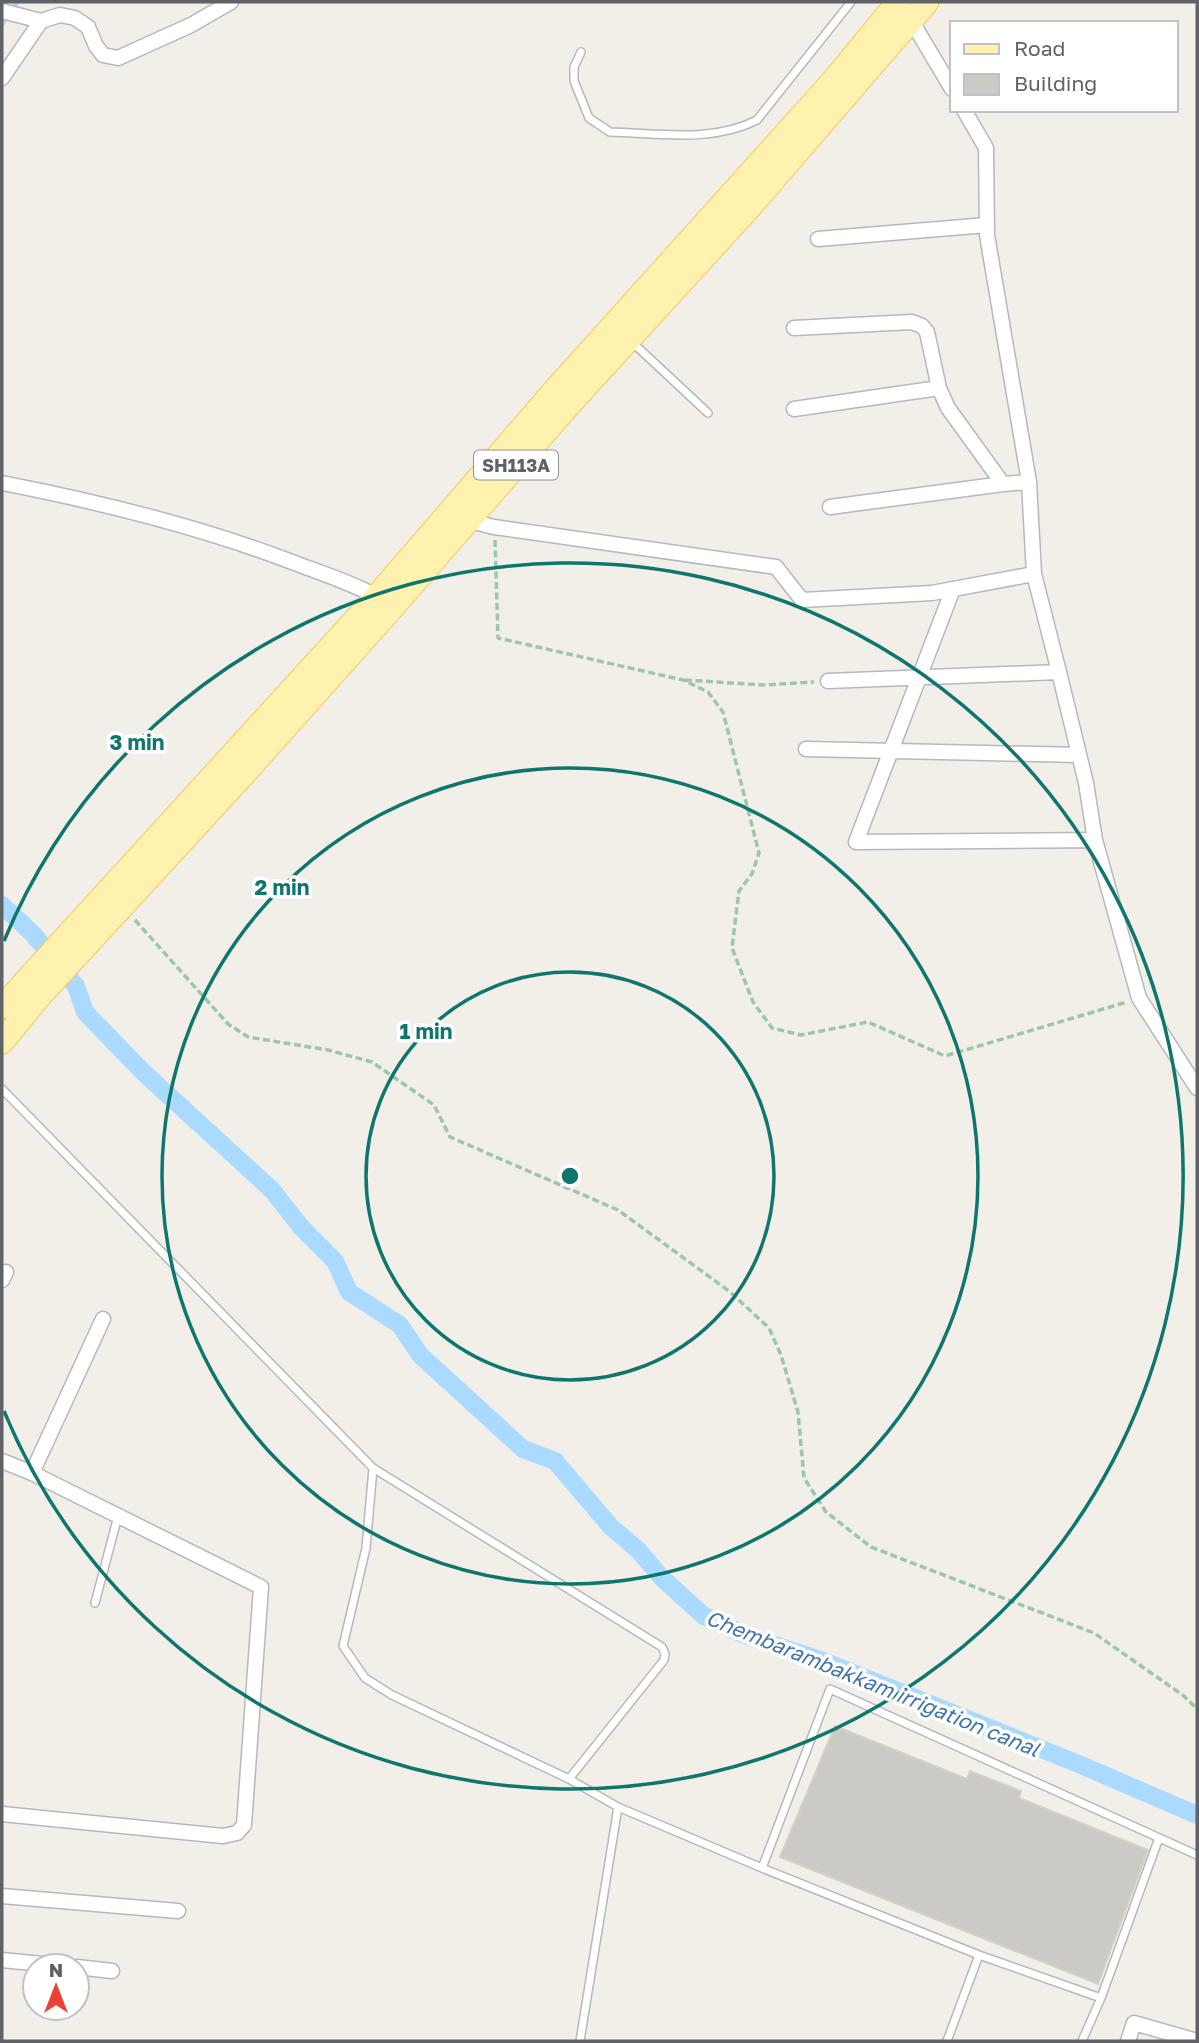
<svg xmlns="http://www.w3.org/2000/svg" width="1199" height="2043" font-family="'Golos Text',sans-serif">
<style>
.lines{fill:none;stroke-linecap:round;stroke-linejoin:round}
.stream{stroke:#aadaff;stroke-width:5}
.canal{stroke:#aadaff;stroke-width:18}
.building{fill:#cccac5;stroke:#d6d1c6;stroke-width:2}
.service-casing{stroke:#b5b8bc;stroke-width:10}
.minor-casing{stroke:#b5b8bc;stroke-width:17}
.primary-casing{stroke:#f2c960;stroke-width:25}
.path{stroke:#9cc7a9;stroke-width:3.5;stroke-dasharray:7 3.5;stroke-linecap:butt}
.service{stroke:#fff;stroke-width:7}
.minor{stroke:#fff;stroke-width:14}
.primary{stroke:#fff2af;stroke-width:23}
.ring{fill:none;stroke:#0f766e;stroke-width:3.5}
.labels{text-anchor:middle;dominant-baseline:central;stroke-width:7;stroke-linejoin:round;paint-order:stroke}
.shield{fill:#fff;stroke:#8f9295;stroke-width:2}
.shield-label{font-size:18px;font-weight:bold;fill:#5f6368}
.water-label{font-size:21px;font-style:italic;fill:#4174aa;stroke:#fff}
.centre{fill:#0f766e;stroke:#fff;stroke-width:3.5}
.ring-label{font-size:21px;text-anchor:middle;font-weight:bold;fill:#0f766e;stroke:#fff;stroke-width:7;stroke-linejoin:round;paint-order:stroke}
</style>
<rect width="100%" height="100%" fill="#f1efe8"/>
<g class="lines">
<path class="stream" d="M2 24 17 2"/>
<path class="canal" d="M2 905 33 934 76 986 85 1012 143 1072 272 1190 301 1227 335 1261 349 1292 400 1325 420 1355 523 1449 555 1461 611 1527 638 1550 662 1578 704 1616 745 1635 826 1662 1081 1765 1197 1815"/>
</g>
<path class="building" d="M835 1726 967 1779 970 1771 1021 1791 1019 1798 1148 1850 1098 1984 780 1857Z"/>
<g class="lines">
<defs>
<path id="service" d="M581 52 574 67V81L589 118 610 132C659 133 712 143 757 120L851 2
M632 342 708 413
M2 1089 373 1468 366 1548 343 1646 365 1678 392 1695 569 1779 618 1807 580 2041
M373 1468 662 1647 665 1654 664 1660 569 1779
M95 1603 118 1516
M618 1807 762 1868 979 1955 947 2041
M762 1868 830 1689 1197 1855
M979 1955 1101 1998
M1082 2041 1101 1998 1159 1838"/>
<path id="minor" d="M2 11 41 21 60 15 75 18 88 27 96 46 103 55 118 58 191 25 231 2
M908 15 952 89
M2 78 41 21
M818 239 987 225
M794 328 912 322 922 326 927 332 939 388 948 408 1003 484
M794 409 939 388
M2 483C100 502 198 526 292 562 321 573 353 583 381 599
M830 507 1003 484 1029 482 987 235 986 148 964 110
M463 519 494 527 776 567 802 600 932 593 1034 574
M953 589 856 842 1095 840 1086 783 1059 672
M828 681 1059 672 1034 574 1029 482
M806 749 1079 755
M1095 840 1139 998 1197 1088
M2 1280 6 1272
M2 1461 32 1473 261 1587 244 1825 237 1833 223 1836 2 1814
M32 1473 103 1319
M2 1896 178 1911
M2 1960 62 1966
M77 1967 112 1971
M1128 2041 1134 2023 1197 2041"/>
<path id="primary" d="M2 1007 377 596 554 391 833 81 898 2
M2 1042 39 997 244 774 394 606 569 405 750 207 927 2"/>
</defs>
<use href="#service" class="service-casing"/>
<use href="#minor" class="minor-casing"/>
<use href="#primary" class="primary-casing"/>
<path class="path" d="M495 540 498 638 683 680 708 692 723 712 759 853 752 874 739 891 732 948 753 1002 772 1028 801 1035 868 1022 945 1056 1127 1002
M685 680 763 685 814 682
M135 920 228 1024 248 1037 328 1050 372 1062 434 1105 450 1137 618 1210 729 1291 769 1328 781 1355 798 1412 804 1478 826 1512 871 1547 1094 1633 1184 1696 1197 1709"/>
<use href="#service" class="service"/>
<use href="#minor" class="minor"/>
<use href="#primary" class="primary"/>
</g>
<g class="ring">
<circle cx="570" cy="1176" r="204"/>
<circle cx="570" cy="1176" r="408"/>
<path d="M4 941A613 613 0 1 1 4 1411"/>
</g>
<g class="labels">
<rect class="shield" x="474" y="450.5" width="84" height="29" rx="5"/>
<g class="shield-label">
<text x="516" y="465">SH113A</text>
</g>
<g class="water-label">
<text transform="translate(873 1683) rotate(22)">Chembarambakkam irrigation canal</text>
</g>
</g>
<circle cx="570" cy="1176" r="10" class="centre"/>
<g class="ring-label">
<text x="137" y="750">3 min</text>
<text x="282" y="895">2 min</text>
<text x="426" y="1039">1 min</text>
</g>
<rect width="1199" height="2043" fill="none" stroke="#5f6368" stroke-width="7"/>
<rect x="950" y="21" width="228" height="91" fill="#ffffff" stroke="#bfc1c3" stroke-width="2"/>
<rect x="964" y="44" width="35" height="10" fill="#fff2af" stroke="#bfc1c3" stroke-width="2"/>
<text x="1014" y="56" font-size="21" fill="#5f6368">Road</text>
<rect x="964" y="74" width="35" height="21" fill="#cccac5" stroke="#bfc1c3" stroke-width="2"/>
<text x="1014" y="91" font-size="21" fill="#5f6368">Building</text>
<g transform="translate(56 1987)"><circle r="33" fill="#ffffff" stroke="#bfc1c3" stroke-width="2"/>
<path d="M0-5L12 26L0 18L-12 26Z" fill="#ea4335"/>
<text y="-10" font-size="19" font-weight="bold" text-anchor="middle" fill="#5f6368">N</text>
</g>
</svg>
